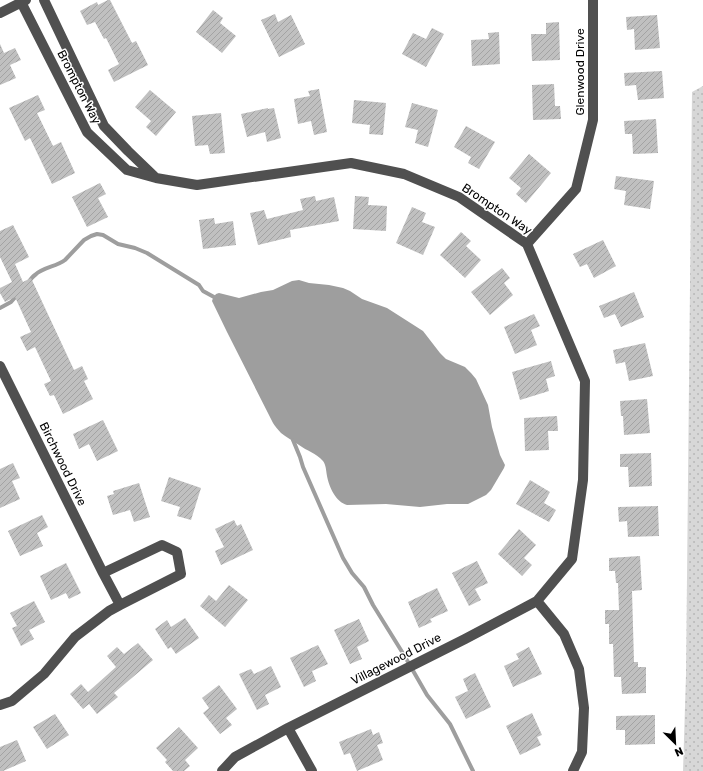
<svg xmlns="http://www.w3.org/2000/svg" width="703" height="771" font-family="Rubik,sans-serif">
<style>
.grass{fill:url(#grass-dots)}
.water{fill:#9e9e9e}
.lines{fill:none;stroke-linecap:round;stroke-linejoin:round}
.stream{stroke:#9e9e9e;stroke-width:4}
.building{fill:url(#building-hatch)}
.minor{stroke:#505050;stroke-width:10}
.labels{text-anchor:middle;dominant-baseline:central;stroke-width:3;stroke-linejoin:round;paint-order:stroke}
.street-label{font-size:12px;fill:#000;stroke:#fff}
</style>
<defs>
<pattern id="grass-dots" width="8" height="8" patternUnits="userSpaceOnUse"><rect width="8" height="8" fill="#d7d7d7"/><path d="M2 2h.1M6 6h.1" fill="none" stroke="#b7b7b7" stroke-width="1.8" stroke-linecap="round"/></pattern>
<pattern id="building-hatch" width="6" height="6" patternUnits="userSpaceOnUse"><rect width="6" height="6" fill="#c0c0c0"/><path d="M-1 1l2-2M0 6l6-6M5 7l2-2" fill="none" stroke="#a3a3a3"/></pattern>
</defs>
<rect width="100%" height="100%" fill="#fff"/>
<path class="grass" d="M703 86V771H683L686 675 692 92Z"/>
<path class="water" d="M299 280 309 283 329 285 343 288 350 291 362 299 387 308 423 331 440 353 446 359 465 367 471 373 476 379 488 405 492 427 500 455 505 465 504 468 491 490 486 495 468 504H447L420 507 386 504 347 505C336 502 329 487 327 476 326 470 326 465 323 461 316 453 307 451 299 445 293 441 286 437 281 433 278 430 275 426 273 423L227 332 212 301 213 298 216 294 219 293 239 298 261 292 273 290 292 281Z"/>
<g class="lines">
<path class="stream" d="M28 283C30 280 32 277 35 275 43 267 56 267 65 260L84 240 91 236 97 234 103 235 118 244 135 248 147 253 199 285 203 291 214 297
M0 308 11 302 18 294
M293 440 300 457 303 467 343 558 352 573 364 587 373 605 404 655 427 695 450 724 473 771"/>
</g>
<path class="building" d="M108 0H110L132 43 136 41 148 65 114 82 108 70 119 64 106 38 104 39 95 22 87 25 80 11 97 2 98 5Z
M213 10 223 18 220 23 236 36 222 53 196 32Z
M275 14 278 22 291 15 305 44 279 57 261 20Z
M657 15 660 48 635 50 634 29 627 30 626 17Z
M559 22 560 60 532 61 531 34H546V23Z
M432 28 444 34 426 67 402 54 413 33 426 39Z
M499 32 500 64 472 66 471 40 489 39 488 33Z
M0 44 4 53 15 48 21 60 10 65 16 78 0 85Z
M662 71 664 98 638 100 636 85 625 86 624 73Z
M554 84 555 106H560L561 119 533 120 532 85Z
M319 89 327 132 314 135 311 121 298 124 294 99 310 96 308 91Z
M150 90 176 112 156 136 146 127 151 121 135 107Z
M38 95 45 110 37 113 53 146 61 142 75 173 52 184 30 138 25 141 9 108Z
M354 100 386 103 383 135 369 134 370 125 352 123Z
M412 103 438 110 428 147 415 143 418 130 405 127Z
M268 108V109L274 108 281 138 267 142 265 132 247 137 241 114Z
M221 113 225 153 210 154 208 145 195 146 192 116Z
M656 119 658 153 633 154 632 134H625L624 121Z
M466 126 495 142 479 169 468 163 471 157 454 147Z
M529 154 551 173 526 203 516 194 521 188 509 178Z
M616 176 654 181 650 209 624 205 626 191 614 189Z
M100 183 106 194 98 198 108 217 87 227 72 197Z
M315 196 316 201 334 197 339 221 290 230 291 237 258 245 250 213 264 210 267 219 303 210 300 199Z
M355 196 369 197 368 205 387 206 386 231 353 229Z
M412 207 426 213 422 222 435 227 423 255 396 243Z
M214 218 215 224 233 221 236 245 203 249 199 220Z
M13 225 29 257 15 264 23 282 31 278 74 370 82 366 88 379 84 381 93 399 63 414 54 395 50 396 44 384 51 381 35 347 27 351 20 337 31 332 15 297 5 302 0 293V288L12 282 0 257V231Z
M461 232 471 241 466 246 481 260 465 278 440 255Z
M603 240 616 266 594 278 587 264 580 267 573 254Z
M502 268 510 278 504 283 513 295 490 315 471 292Z
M634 292 644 317 621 327 615 314 604 318 599 306Z
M534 314 540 326 531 330 537 345 515 354 504 327Z
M645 343 653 376 629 381 625 362 616 364 613 350Z
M551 361 555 376 546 379 549 391 520 400 512 372Z
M647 399 650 433 624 435 623 416H621L620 401Z
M557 416 558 431H548L549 450 525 451 524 418Z
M103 420 118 451 97 461 89 444 79 449 73 434Z
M651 453 652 486 629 487 628 467H620V454Z
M13 463 20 478 12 481 20 499 0 508V469Z
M169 477 201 488 191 520 177 516 180 507 161 501Z
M530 480 550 492 544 503 556 510 549 522 516 504Z
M139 483 150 517 134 522 130 510 113 515 107 496 114 494 113 491Z
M658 506 659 536 628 537 627 521 619 522 618 507Z
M42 515 48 527 37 533 43 546 20 556 8 531Z
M234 520 237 526 241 524 253 550 221 565 215 551 224 547 215 529Z
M519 529 536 545 524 558 532 565 522 576 498 554Z
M640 556 642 590 632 591 634 662H638V667H646V693L622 694 621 677H614L613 644H609V624H605V610H619L618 583H616L615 571H609V558Z
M477 561 488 583 475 589 481 600 469 606 452 573Z
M66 563 81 593 69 599 66 593 51 600 40 576Z
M229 585 248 600 225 627 200 606 209 595 216 601Z
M437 588 448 611 430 619 432 622 419 628 408 602Z
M34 601 45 622 29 630 34 639 21 646 12 628 17 626 10 613Z
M185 618 199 638 176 654 171 647 168 649 155 629 167 620 171 627Z
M359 619 369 641 357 647 362 659 350 664 334 630Z
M138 643 153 660 114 693 118 697 97 714 89 704 83 709 70 694 81 684 88 692 116 667 107 656 117 647 124 654Z
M318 645 328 664 312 671 316 681 304 687 290 658Z
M529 647 542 674 513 687 504 666 519 659 516 654Z
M271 666 281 687 265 695 269 704 257 710 239 674 251 669 254 674Z
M475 673 491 707 466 719 455 697 468 691 463 679Z
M219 685 237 709 226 718 232 725 220 734 203 713 209 708 202 698Z
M532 713 542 735 537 737 541 745 520 755 506 726Z
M55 714 69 735 47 749 33 727Z
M655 715V744L625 745V730H616V716Z
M179 727 198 748 185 760 190 766 184 771H173L165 762 167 760 156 748Z
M371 729 373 735 379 732 383 743 377 745 383 760 357 771 350 753 344 755 339 742Z
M17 740 26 761 3 771H0V747Z"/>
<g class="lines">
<path class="minor" d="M20 0 87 132 127 170 156 178 197 185 351 163 404 174 459 197 527 244 585 381 583 480 572 559 537 601 465 639 288 728 235 757 222 771
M44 0 104 126 128 151 154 176
M0 13 26 0
M527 244 576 189 593 120V0
M0 366 103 573 162 545 177 552 181 574 120 605 109 611 75 637 44 674 12 701 0 705
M103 573 120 605
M537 601 564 634 579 669 584 708 582 752 573 771
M288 728 312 771"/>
</g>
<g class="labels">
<g class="street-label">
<text transform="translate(580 72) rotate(-90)">Glenwood Drive</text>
<text transform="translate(79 87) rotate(63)">Brompton Way</text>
<text transform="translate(497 209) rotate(34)">Brompton Way</text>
<text transform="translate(63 464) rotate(64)">Birchwood Drive</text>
<text transform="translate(396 659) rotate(-27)">Villagewood Drive</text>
</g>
</g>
<g transform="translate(675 743) rotate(156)" stroke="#ffffff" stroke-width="3" paint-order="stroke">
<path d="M0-3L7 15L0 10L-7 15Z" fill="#000000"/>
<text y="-6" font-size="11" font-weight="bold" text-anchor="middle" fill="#000000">N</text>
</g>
</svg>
